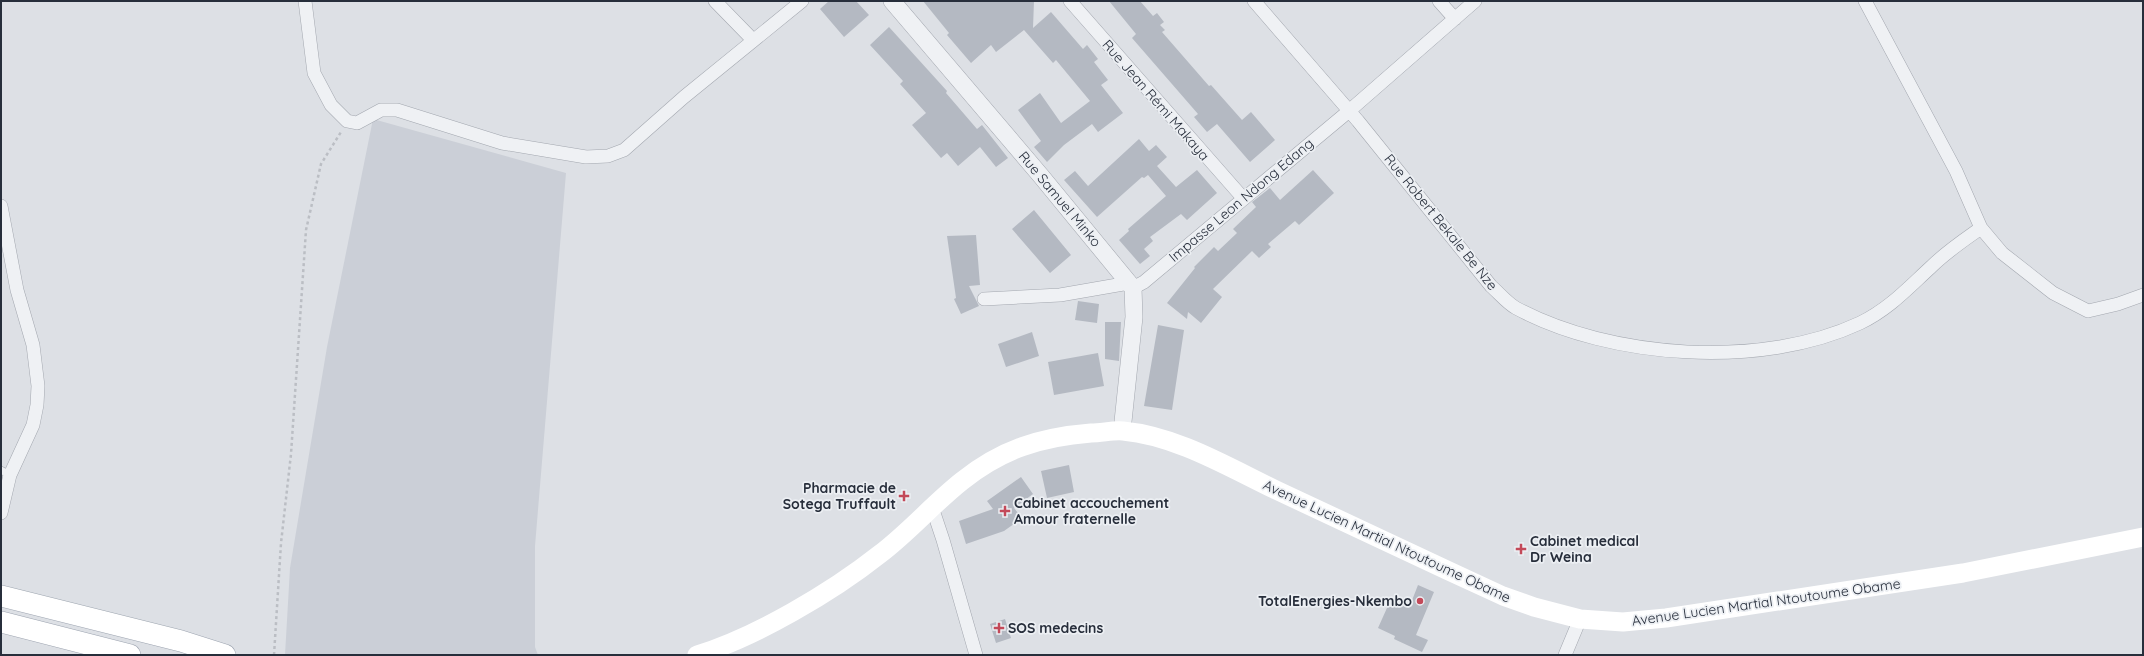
<svg xmlns="http://www.w3.org/2000/svg" width="2144" height="656" font-family="Quicksand,sans-serif">
<style>
.built{fill:#cbcfd7}
.building{fill:#b4b9c2}
.lines{fill:none;stroke-linecap:round;stroke-linejoin:round}
.service-casing{stroke:#a3a7af;stroke-width:8}
.minor-casing{stroke:#a3a7af;stroke-width:14}
.tertiary-casing{stroke:#a3a7af;stroke-width:18}
.primary-casing{stroke:#9da4b0;stroke-width:22}
.path{stroke:#bbbec4;stroke-width:2.5;stroke-dasharray:3 3;stroke-linecap:butt}
.service{stroke:#eff1f4;stroke-width:7}
.minor{stroke:#eff1f4;stroke-width:13}
.tertiary{stroke:#eff1f4;stroke-width:17}
.secondary{stroke:#fff;stroke-width:19}
.primary{stroke:#fff;stroke-width:21}
.poi-dot{fill:#c34959;stroke:#eceff3;stroke-width:1.5}
.labels{text-anchor:middle;dominant-baseline:central;stroke-width:3.5;stroke-linejoin:round;paint-order:stroke}
.street-label{font-size:14px;fill:#272e3b;stroke:#eceff3}
.poi-label{font-size:14px;font-weight:bold;fill:#272e3b;stroke:#eceff3;text-anchor:start}
</style>
<rect width="100%" height="100%" fill="#dde0e5"/>
<path class="built" d="M373 119 566 173 535 546V647L538 655H285L290 568 327 347Z"/>
<path class="building" d="M829 1H856L869 15 844 37 820 9Z
M923 1H1034L1033 28 1051 12 1083 49 1087 45 1098 59 1094 62 1108 80 1101 85 1123 113 1098 132 1092 124 1064 145 1047 162 1034 147 1041 141 1018 110 1040 93 1061 123 1090 101 1056 60 1053 63 1024 30 996 52 991 45 971 63 947 35 949 33Z
M1109 1H1140L1153 16 1157 13 1164 22 1160 25 1165 30 1162 32 1209 86 1211 85 1242 120 1251 112 1275 140 1250 162 1217 124 1207 132 1194 117 1198 114 1132 38 1136 34Z
M889 27 947 91 946 93 977 129 982 125 1008 158 996 167 980 147 958 166 947 153 941 158 912 125 926 113 900 84 903 81 870 45Z
M1139 139 1149 151 1156 145 1167 157 1157 166 1176 187 1197 170 1217 193 1187 220 1181 214 1150 237 1153 241 1144 249 1150 256 1140 264 1119 240 1129 231 1128 229 1166 196 1148 175 1144 178 1142 177 1097 217 1064 180 1075 171 1088 186Z
M1313 170 1334 193 1299 225 1295 221 1268 244 1271 247 1259 258 1252 251 1213 289 1222 297 1201 323 1188 312 1187 319 1167 303 1195 268 1194 267 1214 247 1218 251 1237 233 1233 229 1256 207 1252 202 1270 188 1280 200Z
M1034 210 1071 255 1050 273 1012 229Z
M976 235 980 285 969 286 979 306 961 314 954 299 956 298 947 236Z
M1078 301 1099 304 1097 323 1075 320Z
M1105 322H1121L1119 361 1105 359Z
M1158 325 1184 330 1172 410 1144 406Z
M1032 332 1039 356 1006 367 998 344Z
M1098 353 1104 386 1054 395 1048 362Z
M1069 465 1074 492 1047 498 1041 471Z
M1021 477 1033 494 1014 508 1022 518 1004 531 966 544 959 521 993 509 987 501Z
M1418 585 1434 592 1416 635 1428 640 1422 652 1394 639 1395 636 1378 628 1391 599 1409 608Z
M1005 619 1011 638 996 643 990 624Z"/>
<g class="lines">
<defs>
<path id="service" d="M1 470 10 475"/>
<path id="minor" d="M305 1 314 73 331 105 347 121 357 123 381 110H397L502 143 586 157 608 156 624 150 684 97 802 1
M715 1 753 40
M1070 1 1243 198
M1254 1 1358 121 1491 286C1499 293 1507 303 1516 308 1611 359 1762 369 1860 323 1889 309 1908 288 1931 267 1946 252 1964 240 1981 228
M1439 1 1455 19
M1865 1 1956 171 1981 228 2002 253 2053 293 2088 311 2118 304 2143 295
M1 206 17 290 33 345 38 386 37 405 33 425 10 475 1 513
M1133 288 1144 282 1349 111 1475 1
M984 299 1060 295 1129 283
M932 507 943 540 976 655
M1565 655 1580 619"/>
<path id="tertiary" d="M892 1 1041 176 1133 288 1134 317 1122 431"/>
<path id="primary" d="M1 596 181 641 225 655
M1 622 130 655"/>
</defs>
<use href="#service" class="service-casing"/>
<use href="#minor" class="minor-casing"/>
<use href="#tertiary" class="tertiary-casing"/>
<use href="#primary" class="primary-casing"/>
<path class="path" d="M274 655 281 543 291 454 306 230 321 164 341 132"/>
<use href="#service" class="service"/>
<use href="#minor" class="minor"/>
<use href="#tertiary" class="tertiary"/>
<path class="secondary" d="M697 655C756 637 832 592 880 554 909 532 933 504 962 481 1002 449 1041 437 1091 433 1102 433 1113 430 1123 431 1177 436 1228 467 1276 490 1351 525 1427 561 1503 596L1534 607 1580 619 1623 622 1666 618 1963 573 2143 537"/>
<use href="#primary" class="primary"/>
</g>
<g class="poi-dot">
<path d="M902 490h4v4h4v4h-4v4h-4v-4h-4v-4h4z"/>
<path d="M1003 505h4v4h4v4h-4v4h-4v-4h-4v-4h4z"/>
<path d="M1519 543h4v4h4v4h-4v4h-4v-4h-4v-4h4z"/>
<circle cx="1420" cy="601" r="4"/>
<path d="M997 622h4v4h4v4h-4v4h-4v-4h-4v-4h4z"/>
</g>
<g class="labels">
<g class="street-label">
<text transform="translate(1156 100) rotate(49)">Rue Jean Rémi Makaya</text>
<text transform="translate(1060 199) rotate(50)">Rue Samuel Minko</text>
<text transform="translate(1241 200) rotate(-40)">Impasse Leon Ndong Edang</text>
<text transform="translate(1441 222) rotate(51)">Rue Robert Bekale Be Nze</text>
<text transform="translate(1387 541) rotate(25)">Avenue Lucien Martial Ntoutoume Obame</text>
<text transform="translate(1766 602) rotate(-8)">Avenue Lucien Martial Ntoutoume Obame</text>
</g>
<g class="poi-label">
<text x="896" y="488" text-anchor="end">Pharmacie de<tspan x="896" dy="16">Sotega Truffault</tspan></text>
<text x="1014" y="503">Cabinet accouchement<tspan x="1014" dy="16">Amour fraternelle</tspan></text>
<text x="1530" y="541">Cabinet medical<tspan x="1530" dy="16">Dr Weina</tspan></text>
<text x="1412" y="601" text-anchor="end">TotalEnergies-Nkembo</text>
<text x="1008" y="628">SOS medecins</text>
</g>
</g>
<rect width="2144" height="656" fill="none" stroke="#272e3b" stroke-width="4"/>
</svg>
